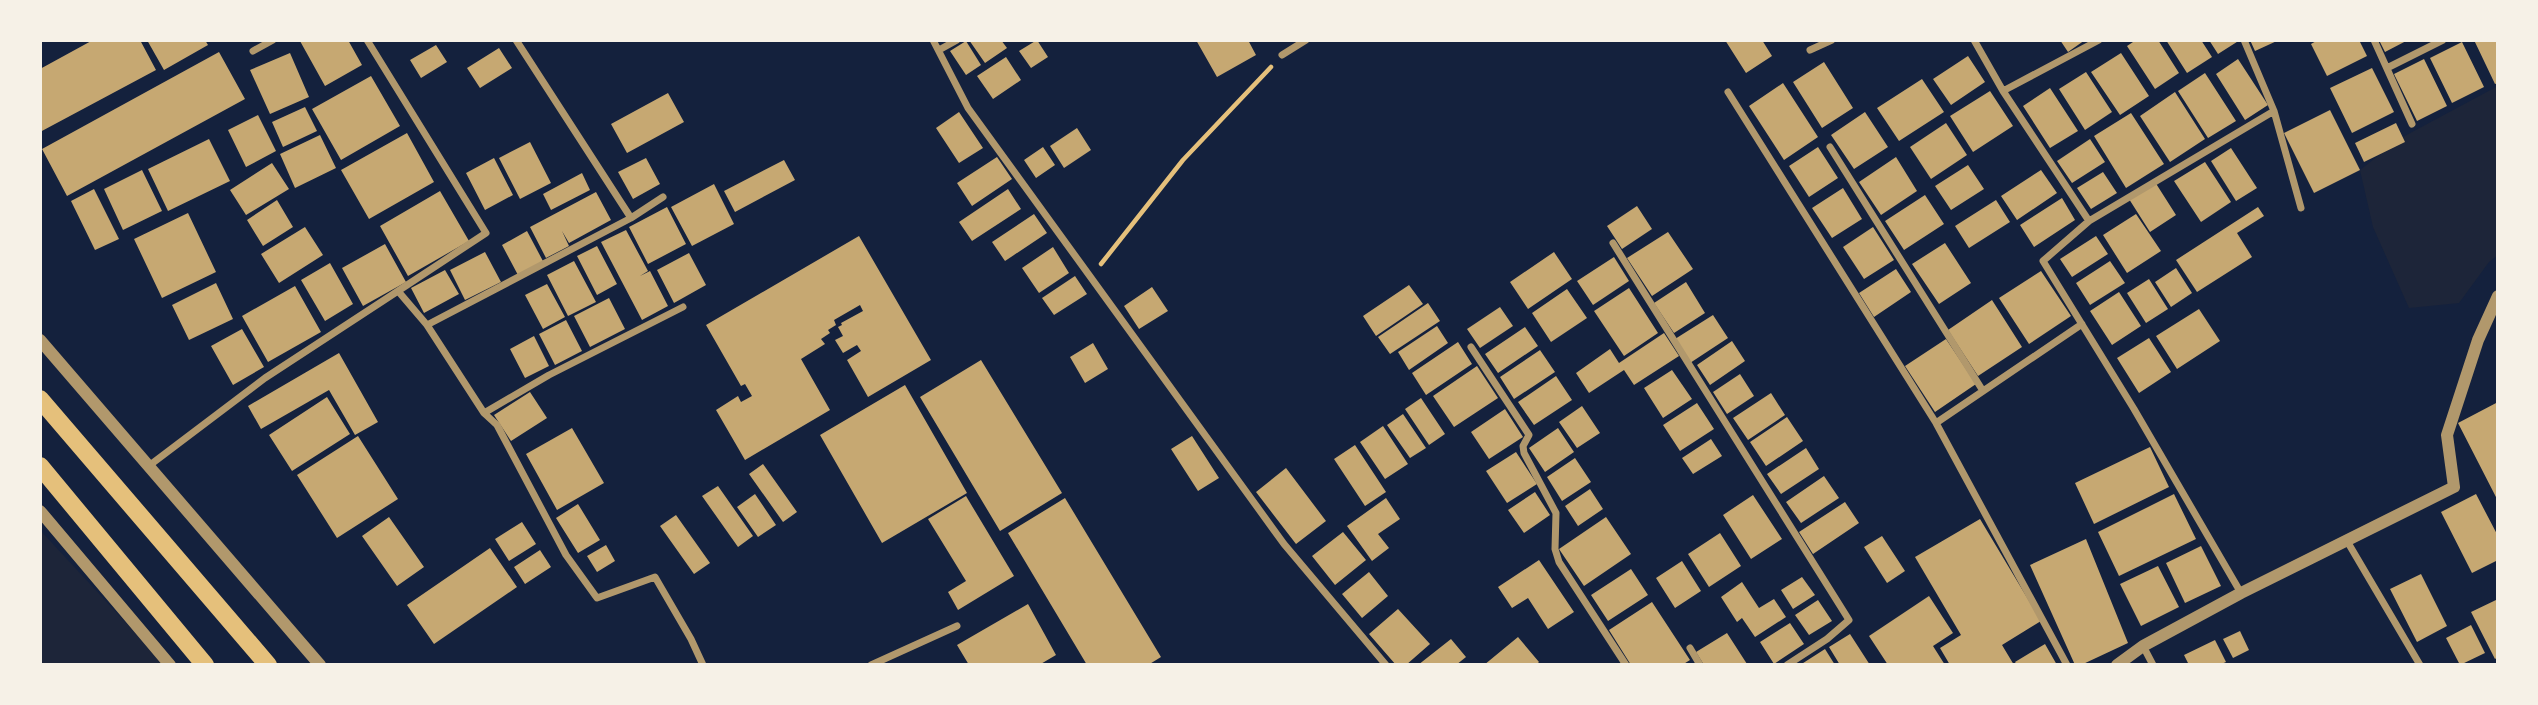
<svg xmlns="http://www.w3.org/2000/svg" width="2538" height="705" font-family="'Public Sans',sans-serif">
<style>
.green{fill:#1d2539}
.building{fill:#c6a872}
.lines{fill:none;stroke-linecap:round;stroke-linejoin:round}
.path{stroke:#e5c07b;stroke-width:4.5}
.minor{stroke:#b1986c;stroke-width:7}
.tertiary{stroke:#b1986c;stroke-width:12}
.primary{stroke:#e5c07b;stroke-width:18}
</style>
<rect width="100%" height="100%" fill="#14213d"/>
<path class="green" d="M2498 86V255L2489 262 2459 303 2409 308 2373 227 2360 170 2401 138Z
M40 530 165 665H40Z"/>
<path class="building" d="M93 40H140L156 70 40 132V69Z
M147 40H205L208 45 164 70Z
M302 40H348L362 65 325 86 300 41Z
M969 40H1001L1007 48 985 63Z
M1037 40 1048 57 1031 68 1019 51Z
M1196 40H1248L1256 55 1217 77Z
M1725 40H1762L1772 56 1746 73Z
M2060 40H2085L2068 52Z
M2136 40H2158L2179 73 2155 89 2127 46Z
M2166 40H2201L2212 57 2187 73Z
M2209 40H2240L2218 54Z
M2250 40H2279L2255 51Z
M2318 40H2359L2367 56 2327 76 2311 44Z
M2379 40H2408L2385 52Z
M2474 40H2498V83L2495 84Z
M966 41 981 65 966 75 950 51Z
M2462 42 2484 87 2452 103 2430 58Z
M436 45 447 62 421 78 410 60Z
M499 48 512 68 480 88 467 68Z
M219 52 245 99 67 196 42 149Z
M290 53 309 97 270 114 250 70Z
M2121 53 2149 96 2120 115 2091 72Z
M1968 56 1985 82 1951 105 1933 79Z
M1006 57 1021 80 993 99 977 76Z
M2238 59 2268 105 2245 120 2216 74Z
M2424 59 2447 106 2417 121 2394 74Z
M1824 62 1853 108 1822 128 1793 82Z
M2372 68 2394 112 2352 133 2330 88Z
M2086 72 2112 112 2085 130 2059 89Z
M2205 73 2236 121 2208 138 2178 91Z
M371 76 400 126 341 160 312 109Z
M1922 79 1944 112 1899 141 1877 108Z
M1783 83 1818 137 1784 160 1749 106Z
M2050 88 2078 131 2050 148 2023 106Z
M1990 91 2013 126 1973 152 1950 116Z
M2175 92 2205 139 2170 162 2140 116Z
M668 93 684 122 627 153 611 124Z
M305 107 317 131 283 147 272 122Z
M2330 110 2360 170 2314 193 2284 133Z
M959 112 983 148 959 163 936 128Z
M1865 112 1888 147 1854 169 1831 135Z
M2131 113 2164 164 2126 188 2094 136Z
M258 115 276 151 246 167 228 130Z
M1946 123 1967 155 1931 179 1910 147Z
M2396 123 2405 142 2364 162 2355 143Z
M1077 128 1091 150 1064 168 1050 146Z
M407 133 434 182 369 219 341 170Z
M320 135 336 168 295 188 280 154Z
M209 139 230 181 168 211 148 169Z
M2090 139 2105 162 2072 183 2057 161Z
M530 142 551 183 520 199 499 158Z
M1043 147 1055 165 1036 178 1024 160Z
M1818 147 1838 178 1809 197 1789 166Z
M2231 148 2257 188 2236 201 2211 161Z
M997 157 1012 179 972 206 957 183Z
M1896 157 1917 191 1881 215 1859 182Z
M494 158 513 195 485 210 466 173Z
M646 158 660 184 633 199 618 172Z
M784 160 795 180 735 212 724 191Z
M2205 162 2231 202 2201 222 2174 181Z
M272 163 289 189 246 215 230 190Z
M1968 165 1984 189 1951 210 1935 186Z
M142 170 162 211 123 230 104 189Z
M2041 170 2057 193 2017 220 2001 196Z
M2103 172 2117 193 2091 209 2077 188Z
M582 173 590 190 551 210 543 194Z
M2155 182 2176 215 2150 232 2129 199Z
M714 184 734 224 692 246 671 207Z
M1843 188 1862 219 1832 238 1812 208Z
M94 189 119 239 95 250 71 201Z
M1008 189 1021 209 972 241 959 222Z
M440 191 469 241 408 276 380 226Z
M596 192 611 220 569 243 562 231 569 246 546 258 530 227Z
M1925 195 1944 224 1904 250 1885 221Z
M2062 198 2075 220 2034 247 2020 225Z
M277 200 293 227 263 246 247 220Z
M1996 200 2010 222 1969 248 1955 226Z
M1637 206 1652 229 1622 249 1607 226Z
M667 207 686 244 648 264 629 227Z
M2258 207 2264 216 2237 233 2252 257 2197 292 2176 260Z
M188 213 216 272 162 298 134 239Z
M1034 214 1047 233 1005 261 992 242Z
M2136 214 2161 251 2127 273 2103 235Z
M305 227 323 255 279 283 261 254Z
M1873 227 1894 260 1864 279 1843 247Z
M626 230 648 271 640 276 650 271 668 306 642 320 601 242Z
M527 231 544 263 519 277 502 245Z
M1668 232 1693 269 1652 296 1627 258Z
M859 236 931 360 868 397 847 360 861 351 857 345 843 353 835 340 843 336 838 327 842 325 841 323 863 311 860 305 834 320 836 325 828 330 830 333 821 339 825 344 801 359 830 410 745 460 716 410 738 396 741 402 752 396 745 384 741 386 706 325Z
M2096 236 2108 254 2072 277 2060 259Z
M1945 243 1971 283 1939 304 1912 264Z
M385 244 406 282 363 306 342 268Z
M597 246 617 284 597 295 577 256Z
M1053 247 1069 273 1039 293 1022 268Z
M485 252 501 282 465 300 450 270Z
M1554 252 1572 279 1528 309 1510 282Z
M689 253 706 285 674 303 657 270Z
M1614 257 1629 281 1593 305 1577 281Z
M574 261 596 302 568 316 547 275Z
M2110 261 2125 283 2090 305 2076 283Z
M330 263 353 304 325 321 301 280Z
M2176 268 2192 293 2171 307 2155 282Z
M1896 269 1911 292 1874 317 1859 293Z
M445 270 459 294 424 313 411 288Z
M2041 271 2071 316 2029 344 1999 298Z
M1075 276 1087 294 1054 315 1042 298Z
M2149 279 2168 309 2146 323 2127 293Z
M1686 282 1705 313 1674 333 1654 303Z
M216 283 233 319 189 340 172 305Z
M547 284 565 317 543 329 525 295Z
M1409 285 1423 304 1376 336 1363 316Z
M295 286 321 332 268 362 242 316Z
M1152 287 1168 311 1139 329 1124 306Z
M1629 288 1658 333 1624 356 1594 311Z
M1567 289 1587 318 1551 342 1532 313Z
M2119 292 2141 326 2112 345 2090 311Z
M609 298 625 329 590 347 574 316Z
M1992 300 2022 347 1978 376 1948 330Z
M1428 303 1440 321 1390 354 1378 337Z
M1500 307 1513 326 1480 348 1467 329Z
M2199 309 2220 341 2177 369 2156 336Z
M1713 315 1728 338 1690 363 1675 339Z
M566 320 582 351 555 365 539 334Z
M1437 326 1448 343 1409 370 1398 352Z
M1525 327 1538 346 1498 373 1485 354Z
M242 329 264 367 233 385 211 346Z
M1664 333 1679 356 1634 385 1624 370 1589 393 1576 373 1610 349 1619 363Z
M534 336 549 366 525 378 510 349Z
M2149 338 2171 372 2139 393 2117 358Z
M1946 339 1976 384 1935 412 1905 366Z
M1732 341 1745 361 1710 385 1697 365Z
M1458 342 1472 364 1426 395 1412 373Z
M1093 343 1108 369 1085 383 1070 357Z
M1540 350 1555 372 1514 399 1500 377Z
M339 353 378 422 355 435 329 390 261 429 248 406Z
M981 360 1062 493 1000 531 920 397Z
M1477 366 1498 398 1454 427 1433 396Z
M1672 370 1692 399 1663 418 1644 388Z
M1740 374 1754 396 1727 414 1713 392Z
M1556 376 1572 400 1534 425 1518 402Z
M905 385 967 493 882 543 820 435Z
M530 392 547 418 511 441 494 415Z
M1771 393 1785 415 1748 440 1733 418Z
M327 397 350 434 292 471 269 435Z
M1421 398 1445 434 1429 445 1405 409Z
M2498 402V501L2458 423Z
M1697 403 1714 429 1680 451 1663 425Z
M1582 406 1600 433 1577 448 1559 422Z
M1505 409 1523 437 1489 459 1471 432Z
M1403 414 1426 448 1410 458 1387 425Z
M1787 417 1803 441 1766 466 1750 442Z
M1383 426 1408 464 1385 479 1360 442Z
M572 428 604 483 557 510 526 454Z
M1558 428 1574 452 1545 472 1529 448Z
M358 436 398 499 337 538 297 475Z
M1192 436 1219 478 1198 491 1171 449Z
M1711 439 1722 456 1693 474 1682 458Z
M1355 445 1386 492 1365 506 1334 459Z
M2150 447 2169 487 2094 524 2075 483Z
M1806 448 1819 469 1781 494 1767 474Z
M1516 452 1537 484 1507 503 1486 471Z
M1575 458 1591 482 1562 501 1547 477Z
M763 464 797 512 783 522 749 474Z
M1286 468 1326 521 1296 544 1256 492Z
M1824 476 1839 498 1801 523 1786 502Z
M718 486 753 536 738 547 702 496Z
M1590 489 1603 509 1578 526 1565 506Z
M1535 492 1550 515 1524 533 1508 510Z
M755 494 776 525 758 537 737 507Z
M2174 494 2196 539 2119 576 2098 532Z
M2476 494 2498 536V560L2472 573 2441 512Z
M1753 495 1782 539 1751 559 1723 515Z
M966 496 1014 576 958 610 948 592 966 581 928 519Z
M1065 498 1161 657 1148 665H1087L1008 533Z
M1386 498 1400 519 1378 534 1389 548 1372 561 1347 526Z
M1845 502 1859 523 1813 554 1799 532Z
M578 504 600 540 578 553 556 518Z
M676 515 710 563 694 574 660 526Z
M389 517 424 567 397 586 362 536Z
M1606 517 1631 554 1584 586 1559 549Z
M1980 519 2041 621 2002 645 2014 665H1950L1940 648 1961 635 1915 557Z
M522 522 536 544 509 561 495 539Z
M1343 532 1366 560 1335 585 1312 556Z
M1720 533 1741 566 1709 587 1688 554Z
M1882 536 1905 571 1887 583 1864 547Z
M2086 539 2128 643 2081 665H2075L2030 565Z
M606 545 615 561 597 572 587 556Z
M2201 546 2221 586 2185 603 2166 563Z
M490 548 517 587 434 644 407 605Z
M540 550 551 567 525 584 514 567Z
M1539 560 1574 612 1548 629 1528 598 1512 608 1498 587Z
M1682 561 1701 591 1675 608 1656 578Z
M2158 566 2179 607 2141 626 2120 584Z
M1631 569 1648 595 1608 621 1591 595Z
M1369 572 1388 596 1362 618 1342 594Z
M2421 574 2447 626 2417 642 2390 589Z
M1802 577 1815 595 1793 609 1781 590Z
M1742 582 1759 608 1774 599 1786 617 1755 637 1742 618 1737 622 1721 597Z
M1929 596 1953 633 1933 646 1945 665H1888L1869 636Z
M1818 600 1832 621 1809 635 1795 615Z
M2496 600 2498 604V657L2495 659 2471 612Z
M1652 602 1690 660 1682 665H1631L1609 630Z
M1028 604 1056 655 1039 665H969L957 645Z
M1398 609 1430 644 1406 665H1396L1369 634Z
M1790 623 1804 644 1774 664 1760 642Z
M2471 625 2485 653 2460 665 2446 638Z
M2240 631 2249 650 2233 658 2223 639Z
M1727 633 1747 664 1704 665 1696 652Z
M1850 634 1870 665H1840L1829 647Z
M1518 637 1539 662 1536 665H1484Z
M1451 639 1466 657 1456 665H1418Z
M2215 640 2226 662 2219 665H2189L2184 655Z
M2045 644 2057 665H2017L2015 662Z
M1825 649 1835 665H1800Z"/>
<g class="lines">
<path class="path" d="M1101 264 1183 160 1271 67"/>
<path class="minor" d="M367 40 486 233 398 291 427 325 484 413 497 425 566 555 597 598 655 577 691 639 703 665
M933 40 968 108 1284 544 1386 665
M1974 40 2003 91 2089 221 2043 261 2134 409 2241 593
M2244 40 2274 111 2301 208
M2374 40 2412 124
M939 50 957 40
M1810 50 1832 40
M253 51 273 40
M1282 55 1306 40
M2387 68 2443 40
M2003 91 2099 40
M1728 92 1936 423 2067 665
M1830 147 1983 391
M631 218 663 197
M2089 221 2274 111
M1613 243 1849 620 1827 639 1787 665
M427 325 631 218 516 40
M1471 347 1529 435 1523 446 1524 453 1556 513 1555 549 1559 562 1626 665
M484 413 549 375 683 307
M1936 423 2082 324
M150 465 265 378 398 291
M2347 541 2420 665
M2143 646 2153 665
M1690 648 1700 665
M871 665 957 626"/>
<path class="tertiary" d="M40 340 320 665
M40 511 170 665
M2117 665 2143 646 2241 593 2454 487 2447 435 2478 340 2498 296"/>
<path class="primary" d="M40 399 268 665
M40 466 205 665"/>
</g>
<rect width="2538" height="705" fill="none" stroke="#f6f1e7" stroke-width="84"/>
</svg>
